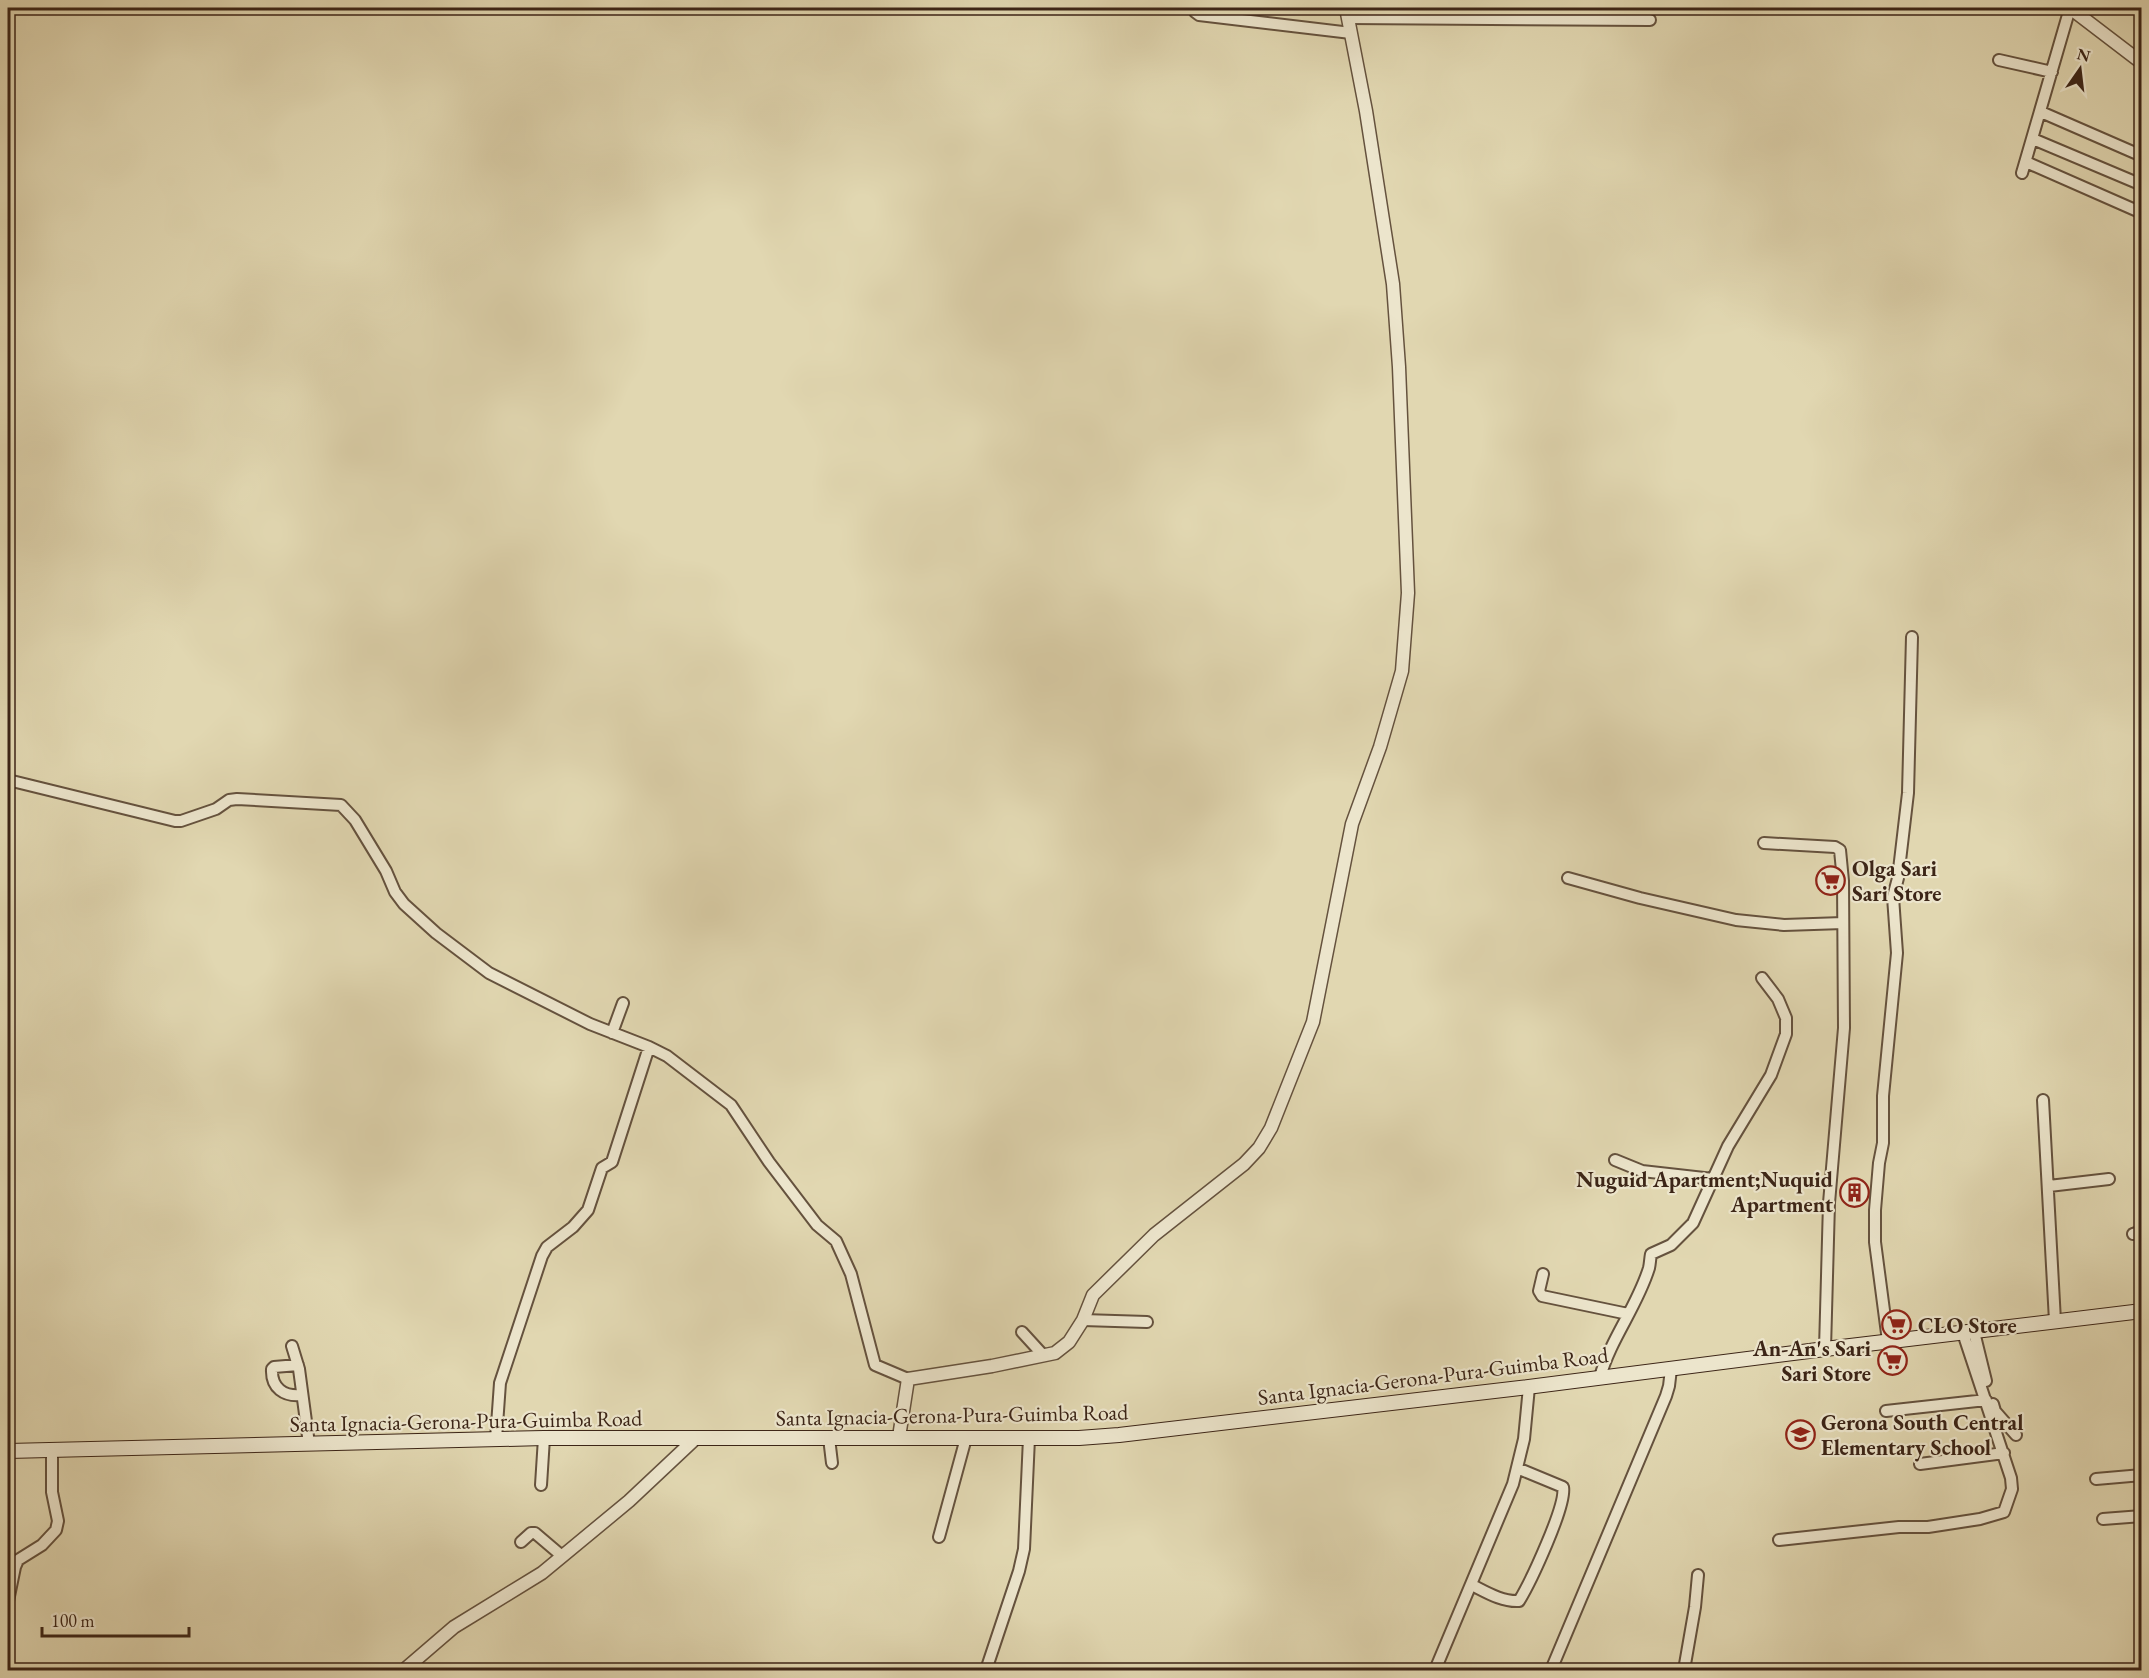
<svg xmlns="http://www.w3.org/2000/svg" width="2149" height="1678" font-family="'EB Garamond',serif">
<style>
.lines{fill:none;stroke-linecap:round;stroke-linejoin:round}
.minor-casing{stroke:#65523e;stroke-width:14}
.tertiary-casing{stroke:#65523e;stroke-width:15}
.secondary-casing{stroke:#3c2517;stroke-width:16}
.minor{stroke:#ece5cc;stroke-width:10}
.tertiary{stroke:#ece5cc;stroke-width:12}
.secondary{stroke:#ece5cc;stroke-width:14}
.labels{text-anchor:middle;dominant-baseline:central;stroke-width:4.5;stroke-linejoin:round;paint-order:stroke}
.poi-label{font-size:22px;font-weight:bold;fill:#3c2517;stroke:#ece5cc;text-anchor:start}
.street-label{font-size:22px;fill:#3c2517;stroke:#ece5cc}
</style>
<rect width="100%" height="100%" fill="#e1d7b1"/>
<filter id="stains"><feTurbulence type="fractalNoise" baseFrequency=".00333" numOctaves="4"/><feColorMatrix values="0 0 0 0 .2 0 0 0 0 .09 0 0 0 0 .02 0 0 0 .5 -.17"/></filter>
<radialGradient id="worn" r=".72"><stop offset=".6" stop-color="#630" stop-opacity="0"/><stop offset="1" stop-color="#630" stop-opacity=".3"/></radialGradient>
<g class="lines">
<defs>
<path id="minor" d="M1194 8 1195 12 1199 15 1351 33
M1348 18 1650 20
M1999 60 2052 72
M2041 112 2142 156
M2033 139 2142 185
M2026 162 2142 213
M2022 173 2070 8
M8 780 175 821H181L216 809 229 800 237 799 341 805 355 820 386 871 395 892 404 904 436 933 489 973 590 1024 649 1047 667 1056 731 1105 769 1162 817 1225 836 1241 851 1274 875 1365 908 1379
M1764 843 1835 847 1840 850 1843 881 1844 1028 1829 1203 1825 1349
M1568 878 1640 898 1736 920 1784 925 1843 923
M612 1033 623 1003
M2043 1100 2055 1321
M1615 1160 1642 1171 1713 1179
M2049 1186 2109 1179
M2133 1234 2142 1231
M1543 1274 1539 1291 1542 1296 1628 1314
M1083 1320 1147 1322
M1022 1332 1043 1355
M1974 1332 1986 1381
M1888 1341 1875 1242V1210L1879 1163 1883 1143V1096L1897 953 1893 897 1898 878 1908 793 1912 637
M292 1346 299 1369 309 1444
M298 1365 274 1367 272 1369C271 1388 284 1397 302 1395
M1600 1377C1611 1338 1637 1307 1649 1268 1650 1264 1650 1259 1651 1254L1671 1245 1693 1223 1728 1146 1771 1075 1786 1034V1018L1778 999 1762 978
M1993 1404 1995 1411 2016 1435
M1886 1411 1986 1400
M829 1438 832 1463
M496 1439 500 1383 542 1256 547 1247 573 1227 588 1210 602 1168 612 1162 649 1047
M1920 1464 2004 1453
M2096 1479 2142 1475
M541 1485 544 1438
M2103 1519 2142 1516
M939 1537 966 1438
M1779 1540 1899 1527H1928L1980 1519 2004 1512 2012 1489 2011 1478 1963 1333
M521 1542 531 1533H535L562 1556
M1472 1585C1486 1592 1502 1602 1519 1601 1530 1583 1567 1505 1563 1487L1517 1468
M8 1601 15 1567 18 1560 42 1545 56 1530 58 1521 52 1492V1450
M986 1670 1019 1571 1024 1549 1029 1438
M1435 1670 1513 1484 1524 1439 1529 1387
M1551 1670 1666 1396 1669 1386 1671 1369
M1684 1670 1695 1607 1698 1575"/>
<path id="tertiary" d="M2070 8 2142 63
M899 1437 908 1379 992 1366 1055 1353 1069 1342 1083 1320 1093 1295 1154 1235 1244 1164 1259 1148 1271 1128 1313 1022 1352 824 1380 747 1402 671 1408 593 1399 367 1393 284 1366 111 1346 8
M404 1670 454 1627 542 1573 629 1501 695 1439"/>
<path id="secondary" d="M8 1451 544 1438H1079L1119 1435 1520 1388 1825 1349 2142 1311"/>
</defs>
<use href="#minor" class="minor-casing"/>
<use href="#tertiary" class="tertiary-casing"/>
<use href="#secondary" class="secondary-casing"/>
<use href="#minor" class="minor"/>
<use href="#tertiary" class="tertiary"/>
<use href="#secondary" class="secondary"/>
</g>
<defs>
<symbol id="supermarket-ring" viewBox="-11 -11 22 22"><circle r="9.5" fill="#ece5cc" stroke="#8f2418" stroke-width="1.5"/><path d="M-6-5.5h2.5l.6 2H6L4.5 2H-2.5L-4.4-4H-6ZM-1.5 3.2a1.3 1.3 0 1 0 .1 0ZM3 3.2a1.3 1.3 0 1 0 .1 0Z" fill="#8f2418"/></symbol>
<symbol id="building-ring" viewBox="-11 -11 22 22"><circle r="9.5" fill="#ece5cc" stroke="#8f2418" stroke-width="1.5"/><path d="M-4-6H4V6H1V3H-1V6H-4ZM-2.5-4.3h1.7v1.8h-1.7ZM.8-4.3h1.7v1.8H.8ZM-2.5-1h1.7V.8h-1.7ZM.8-1h1.7V.8H.8Z" fill="#8f2418"/></symbol>
<symbol id="school-ring" viewBox="-11 -11 22 22"><circle r="9.5" fill="#ece5cc" stroke="#8f2418" stroke-width="1.5"/><path d="M0-5L7-2L0 1L-7-2ZM-4 1L0 2.5L4 1V4Q0 6-4 4Z" fill="#8f2418"/></symbol>
</defs>
<g fill-rule="evenodd">
<use href="#supermarket-ring" x="1814" y="864" width="33" height="33"/>
<use href="#building-ring" x="1838" y="1176" width="33" height="33"/>
<use href="#supermarket-ring" x="1880" y="1308" width="33" height="33"/>
<use href="#supermarket-ring" x="1876" y="1344" width="33" height="33"/>
<use href="#school-ring" x="1784" y="1418" width="33" height="33"/>
</g>
<g class="labels">
<g class="poi-label">
<text x="1852" y="868">Olga Sari<tspan x="1852" dy="25">Sari Store</tspan></text>
<text x="1833" y="1179" text-anchor="end">Nuguid Apartment;Nuquid<tspan x="1833" dy="25">Apartment</tspan></text>
<text x="1918" y="1325">CLO Store</text>
<text x="1871" y="1348" text-anchor="end">An-An's Sari<tspan x="1871" dy="25">Sari Store</tspan></text>
<text x="1821" y="1422">Gerona South Central<tspan x="1821" dy="25">Elementary School</tspan></text>
</g>
<g class="street-label">
<text transform="translate(1433 1376) rotate(-7)">Santa Ignacia-Gerona-Pura-Guimba Road</text>
<text transform="translate(952 1415) rotate(-1)">Santa Ignacia-Gerona-Pura-Guimba Road</text>
<text transform="translate(466 1421) rotate(-1)">Santa Ignacia-Gerona-Pura-Guimba Road</text>
</g>
</g>
<rect width="2149" height="1678" fill="none" stroke="#e1d7b1" stroke-width="30"/>
<rect x="9" y="9" width="2131" height="1660" fill="none" stroke="#3c2517" stroke-width="3"/>
<rect x="15" y="15" width="2119" height="1648" fill="none" stroke="#3c2517" stroke-width="1.5"/>
<g transform="translate(2080 69) rotate(14)" stroke="#ece5cc" stroke-width="4.5" paint-order="stroke">
<path d="M0-4.5L10 22L0 15L-10 22Z" fill="#3c2517"/>
<text y="-9" font-size="16" font-weight="bold" text-anchor="middle" fill="#3c2517">N</text>
</g>
<path d="M42 1627v9h147v-9" fill="none" stroke="#3c2517" stroke-width="3"/>
<text x="51" y="1627" font-size="18" fill="#3c2517" stroke="#ece5cc" stroke-width="4.5" paint-order="stroke">100 m</text>
<rect width="100%" height="100%" filter="url(#stains)"/>
<rect width="100%" height="100%" fill="url(#worn)"/>
</svg>
